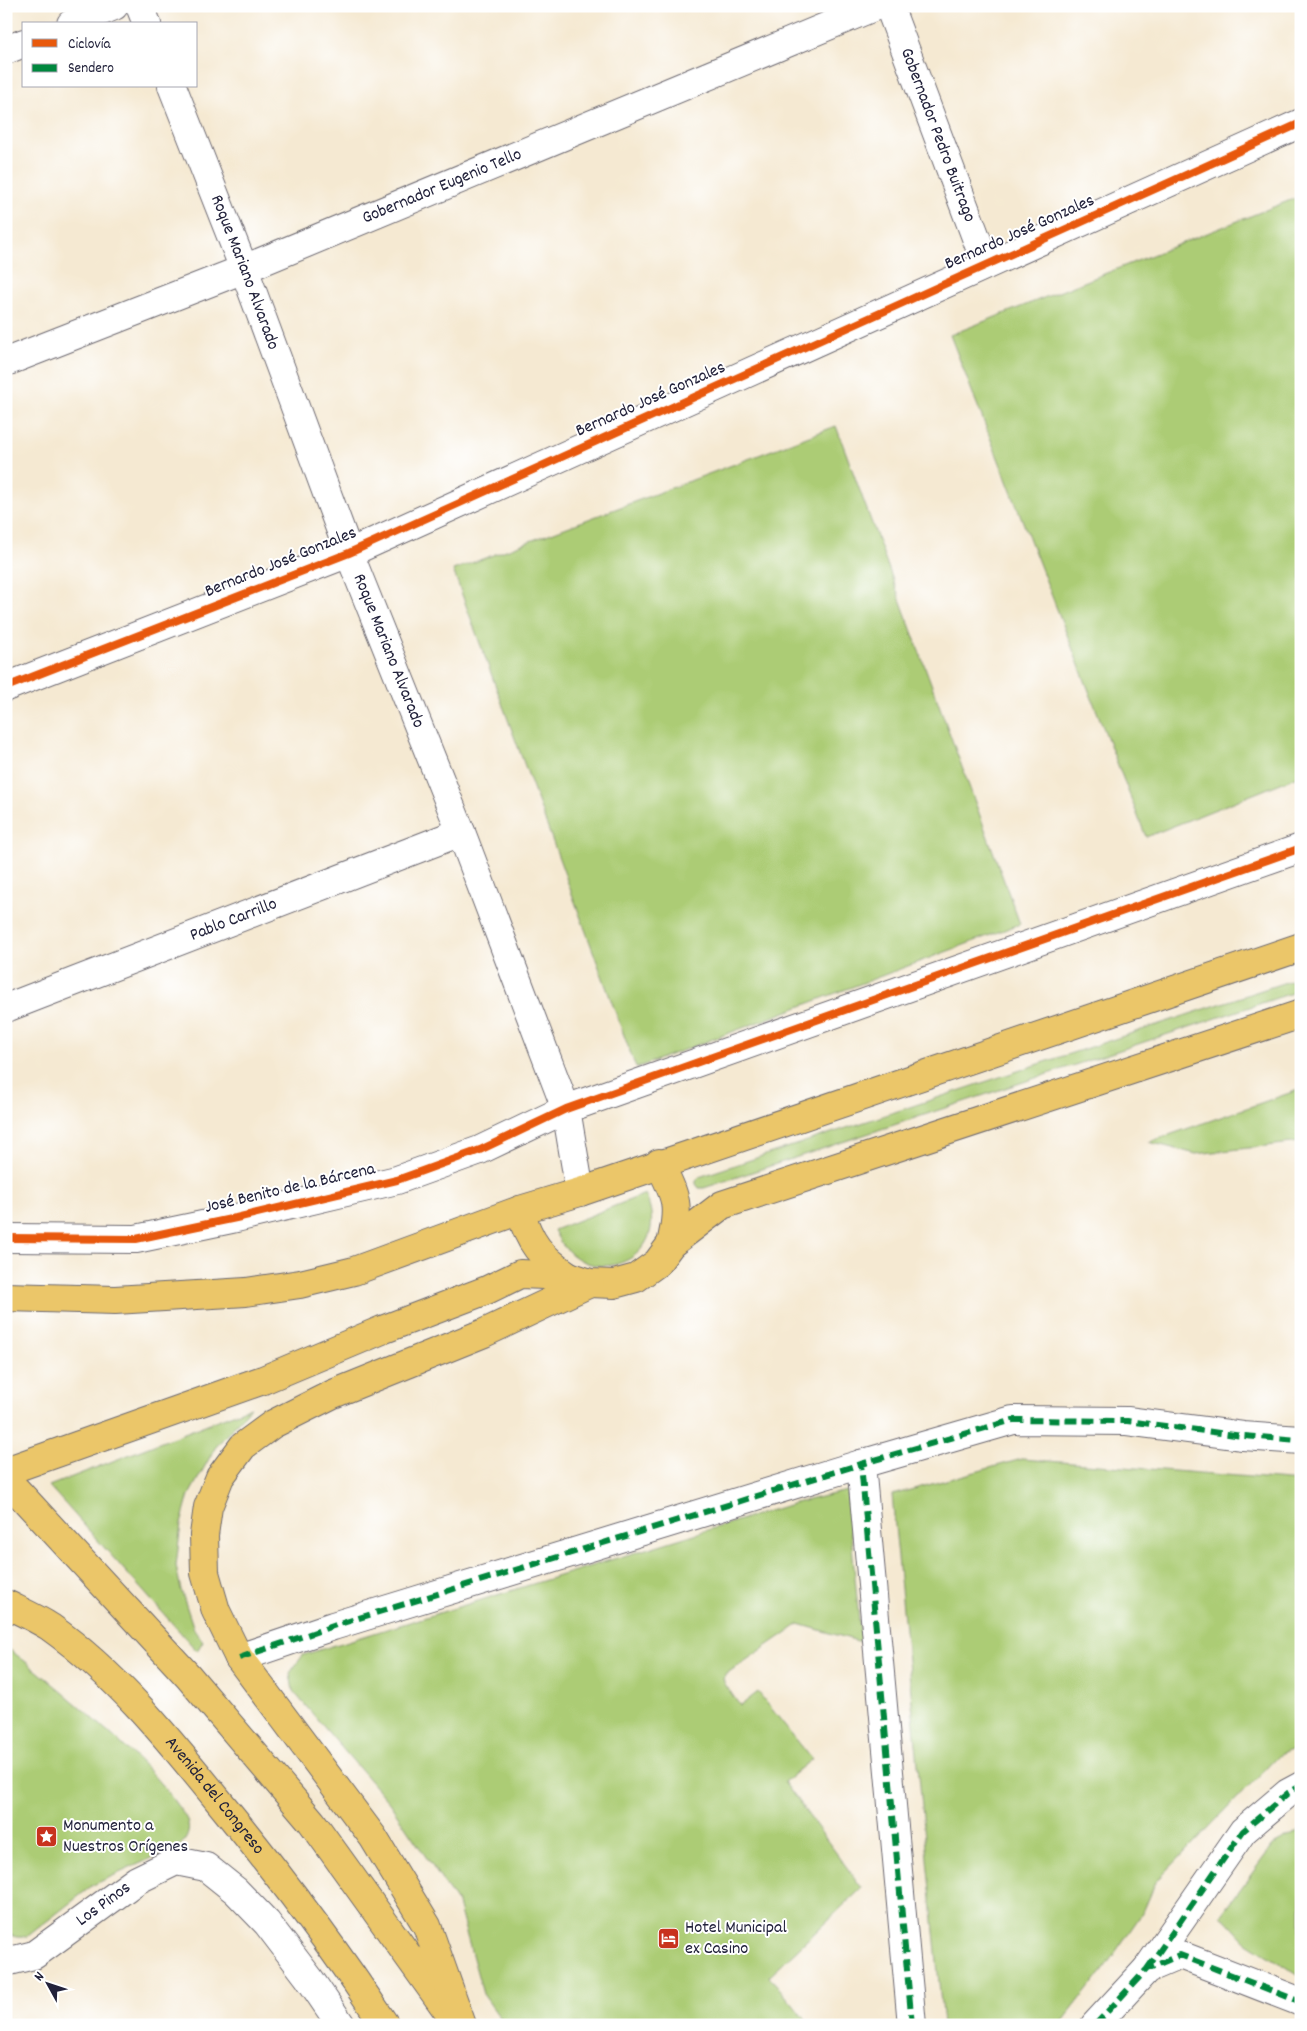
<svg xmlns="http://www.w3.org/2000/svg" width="1307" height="2031" font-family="Dekko,sans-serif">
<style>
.green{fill:#accc74;stroke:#677758}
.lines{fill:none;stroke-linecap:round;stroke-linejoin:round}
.minor-casing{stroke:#6c6870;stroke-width:30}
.major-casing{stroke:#6c6870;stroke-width:30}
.minor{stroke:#fff;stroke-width:28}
.major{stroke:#ebc669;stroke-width:28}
.quiet{stroke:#00873e;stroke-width:6;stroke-dasharray:12 6;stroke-linecap:butt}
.cycleway-casing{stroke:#fff;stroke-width:11}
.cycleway{stroke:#e8590c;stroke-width:8}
.labels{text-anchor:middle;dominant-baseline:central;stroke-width:4;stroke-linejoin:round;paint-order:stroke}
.street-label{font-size:18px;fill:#22223b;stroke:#fff}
.poi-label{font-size:18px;fill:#22223b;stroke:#fff;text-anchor:start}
</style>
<rect width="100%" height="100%" fill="#fff"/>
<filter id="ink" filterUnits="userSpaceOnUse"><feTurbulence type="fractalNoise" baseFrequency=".02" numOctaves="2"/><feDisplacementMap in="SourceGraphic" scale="10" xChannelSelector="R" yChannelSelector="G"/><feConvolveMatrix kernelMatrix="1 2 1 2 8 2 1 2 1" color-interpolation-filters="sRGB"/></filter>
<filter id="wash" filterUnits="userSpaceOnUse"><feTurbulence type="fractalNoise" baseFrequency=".0096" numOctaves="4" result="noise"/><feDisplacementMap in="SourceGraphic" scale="20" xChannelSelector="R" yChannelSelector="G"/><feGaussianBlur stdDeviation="1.12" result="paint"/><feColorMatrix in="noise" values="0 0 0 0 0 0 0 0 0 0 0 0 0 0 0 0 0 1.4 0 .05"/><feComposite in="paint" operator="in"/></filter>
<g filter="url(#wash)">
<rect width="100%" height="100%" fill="#f5e9d2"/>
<path class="green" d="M1301 196V775L1146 837 950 335Z
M836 426 1020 924 636 1068 453 570Z
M1301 977V990L704 1188H699L696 1184V1180L699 1177Z
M1301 1089V1142L1196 1154 1149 1142Z
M645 1194C677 1261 583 1297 554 1230Z
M251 1407 215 1448 189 1495 181 1524 176 1566 181 1590 194 1629 203 1641 197 1651 49 1486Z
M1022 1459 1301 1481V1746L1279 1755 1156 1882 1143 1912 1103 1970 1060 2025H943L892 1495Z
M847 1491 861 1642 799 1624 726 1674 723 1679 725 1684 740 1706 758 1692 812 1759 784 1782 862 1888 769 1976 810 2025H505L483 1994 458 1904 390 1804 293 1691 290 1673 303 1655 795 1503Z
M6 1647C34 1667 60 1690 86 1712 117 1740 150 1767 174 1801 178 1807 184 1813 187 1820 193 1837 180 1849 165 1852L93 1885 28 1936C19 1938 14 1938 6 1932Z
M1301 1830V1977L1246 1942 1221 1915 1273 1845Z"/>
</g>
<g filter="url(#ink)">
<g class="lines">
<defs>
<g id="minor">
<path d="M140 6 147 24"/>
<path id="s1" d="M889 6 986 264"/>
<path d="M71 24 114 6"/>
<path d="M6 50 24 43"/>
<path id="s2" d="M172 86 244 269 349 553 461 832 566 1109 580 1192"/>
<path id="s3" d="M6 362 244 269 876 6"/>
<path d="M6 687 349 553 1301 123"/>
<path id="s4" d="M6 1008 461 832"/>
<path d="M6 1238 136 1239 236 1218 397 1180 480 1150 566 1109 1301 848"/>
<path d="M239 1658 333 1626 861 1464"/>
<path id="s5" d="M6 1962 34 1955 137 1880 176 1861 206 1867 236 1891 267 1923 309 1978 341 2025"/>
<path d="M1147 1969 1243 1831 1288 1793 1301 1786"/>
<path d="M912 2025 861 1464 1013 1420 1127 1421 1243 1436 1301 1440"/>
<path d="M1095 2025 1147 1969 1180 1955 1301 2002"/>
</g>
<g id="major">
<path d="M659 1163C677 1198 680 1206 671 1244"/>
<path d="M520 1210C529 1243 541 1257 569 1276"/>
<path d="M6 1297 115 1300 246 1292 300 1284 354 1271 520 1210 580 1192 1301 947"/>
<path d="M6 1471 263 1380 382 1330 487 1290 520 1274 569 1276 590 1283 614 1284 636 1278 657 1263 671 1244 722 1205 1301 1014"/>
<path d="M6 1479 188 1676 312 1822 447 2010"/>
<path id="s6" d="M6 1604C20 1611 36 1618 50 1627 116 1674 167 1737 218 1800 278 1873 333 1946 385 2025"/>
<path d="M462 2025 427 1926 373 1837 239 1658 216 1611 205 1573 204 1535 208 1507 220 1477 243 1446 273 1424 333 1394 484 1333 590 1283"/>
</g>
</defs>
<use href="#minor" class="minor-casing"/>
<use href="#major" class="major-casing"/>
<use href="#minor" class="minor"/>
<use href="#major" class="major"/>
<path class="quiet" d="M239 1658 333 1626 861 1464
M1147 1969 1243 1831 1288 1793 1301 1786
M912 2025 861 1464 1013 1420 1127 1421 1243 1436 1301 1440
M1095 2025 1147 1969 1180 1955 1301 2002"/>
<defs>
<path id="cycleway" d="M6 687 349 553 1301 123
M6 1238 136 1239 236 1218 397 1180 480 1150 566 1109 1301 848"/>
</defs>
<use href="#cycleway" class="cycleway-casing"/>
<use href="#cycleway" class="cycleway"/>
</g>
</g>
<defs>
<symbol id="sight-square" viewBox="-11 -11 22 22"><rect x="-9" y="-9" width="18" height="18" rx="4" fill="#c8321e" stroke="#fff"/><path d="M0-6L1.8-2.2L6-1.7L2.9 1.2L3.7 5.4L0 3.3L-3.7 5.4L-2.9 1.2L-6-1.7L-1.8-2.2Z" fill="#fff"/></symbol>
<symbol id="hotel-square" viewBox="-11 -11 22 22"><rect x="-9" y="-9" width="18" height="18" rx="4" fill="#c8321e" stroke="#fff"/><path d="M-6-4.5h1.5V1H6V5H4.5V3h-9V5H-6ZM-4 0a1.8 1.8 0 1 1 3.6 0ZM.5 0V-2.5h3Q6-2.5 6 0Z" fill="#fff"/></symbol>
</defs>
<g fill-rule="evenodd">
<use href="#sight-square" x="34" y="1824" width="25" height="25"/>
<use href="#hotel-square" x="656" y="1926" width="25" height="25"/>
</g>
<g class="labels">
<g class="street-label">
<text stroke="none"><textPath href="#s1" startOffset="138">Gobernador Pedro Buitrago</textPath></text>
<text stroke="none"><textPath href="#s3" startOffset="470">Gobernador Eugenio Tello</textPath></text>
<text transform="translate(1020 233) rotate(-24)">Bernardo José Gonzales</text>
<text stroke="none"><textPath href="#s2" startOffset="200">Roque Mariano Alvarado</textPath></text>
<text transform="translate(651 400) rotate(-24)">Bernardo José Gonzales</text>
<text transform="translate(281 563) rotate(-22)">Bernardo José Gonzales</text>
<text stroke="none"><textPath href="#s2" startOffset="605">Roque Mariano Alvarado</textPath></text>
<text stroke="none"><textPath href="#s4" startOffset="244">Pablo Carrillo</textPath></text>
<text transform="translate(290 1189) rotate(-13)">José Benito de la Bárcena</text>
<text stroke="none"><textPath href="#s6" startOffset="286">Avenida del Congreso</textPath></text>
<text stroke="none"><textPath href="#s5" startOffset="115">Los Pinos</textPath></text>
</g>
<g class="poi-label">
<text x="63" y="1826">Monumento a<tspan x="63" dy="21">Nuestros Orígenes</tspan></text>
<text x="685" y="1928">Hotel Municipal<tspan x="685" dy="21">ex Casino</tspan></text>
</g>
</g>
<rect width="1307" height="2031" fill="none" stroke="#fff" stroke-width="25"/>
<rect x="22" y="22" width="175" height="65" fill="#ffffff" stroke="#a7a7b1"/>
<rect x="32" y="39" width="25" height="8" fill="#e8590c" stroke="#a7a7b1"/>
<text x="68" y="48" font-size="15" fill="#22223b">Ciclovía</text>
<rect x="32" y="64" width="25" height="8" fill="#00873e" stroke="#a7a7b1"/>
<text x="68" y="72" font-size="15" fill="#22223b">Sendero</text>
<g transform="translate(48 1984) rotate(310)" stroke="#ffffff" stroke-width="4" paint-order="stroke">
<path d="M0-4L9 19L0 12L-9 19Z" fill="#22223b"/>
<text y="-8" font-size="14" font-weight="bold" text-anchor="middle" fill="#22223b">N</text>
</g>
</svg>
